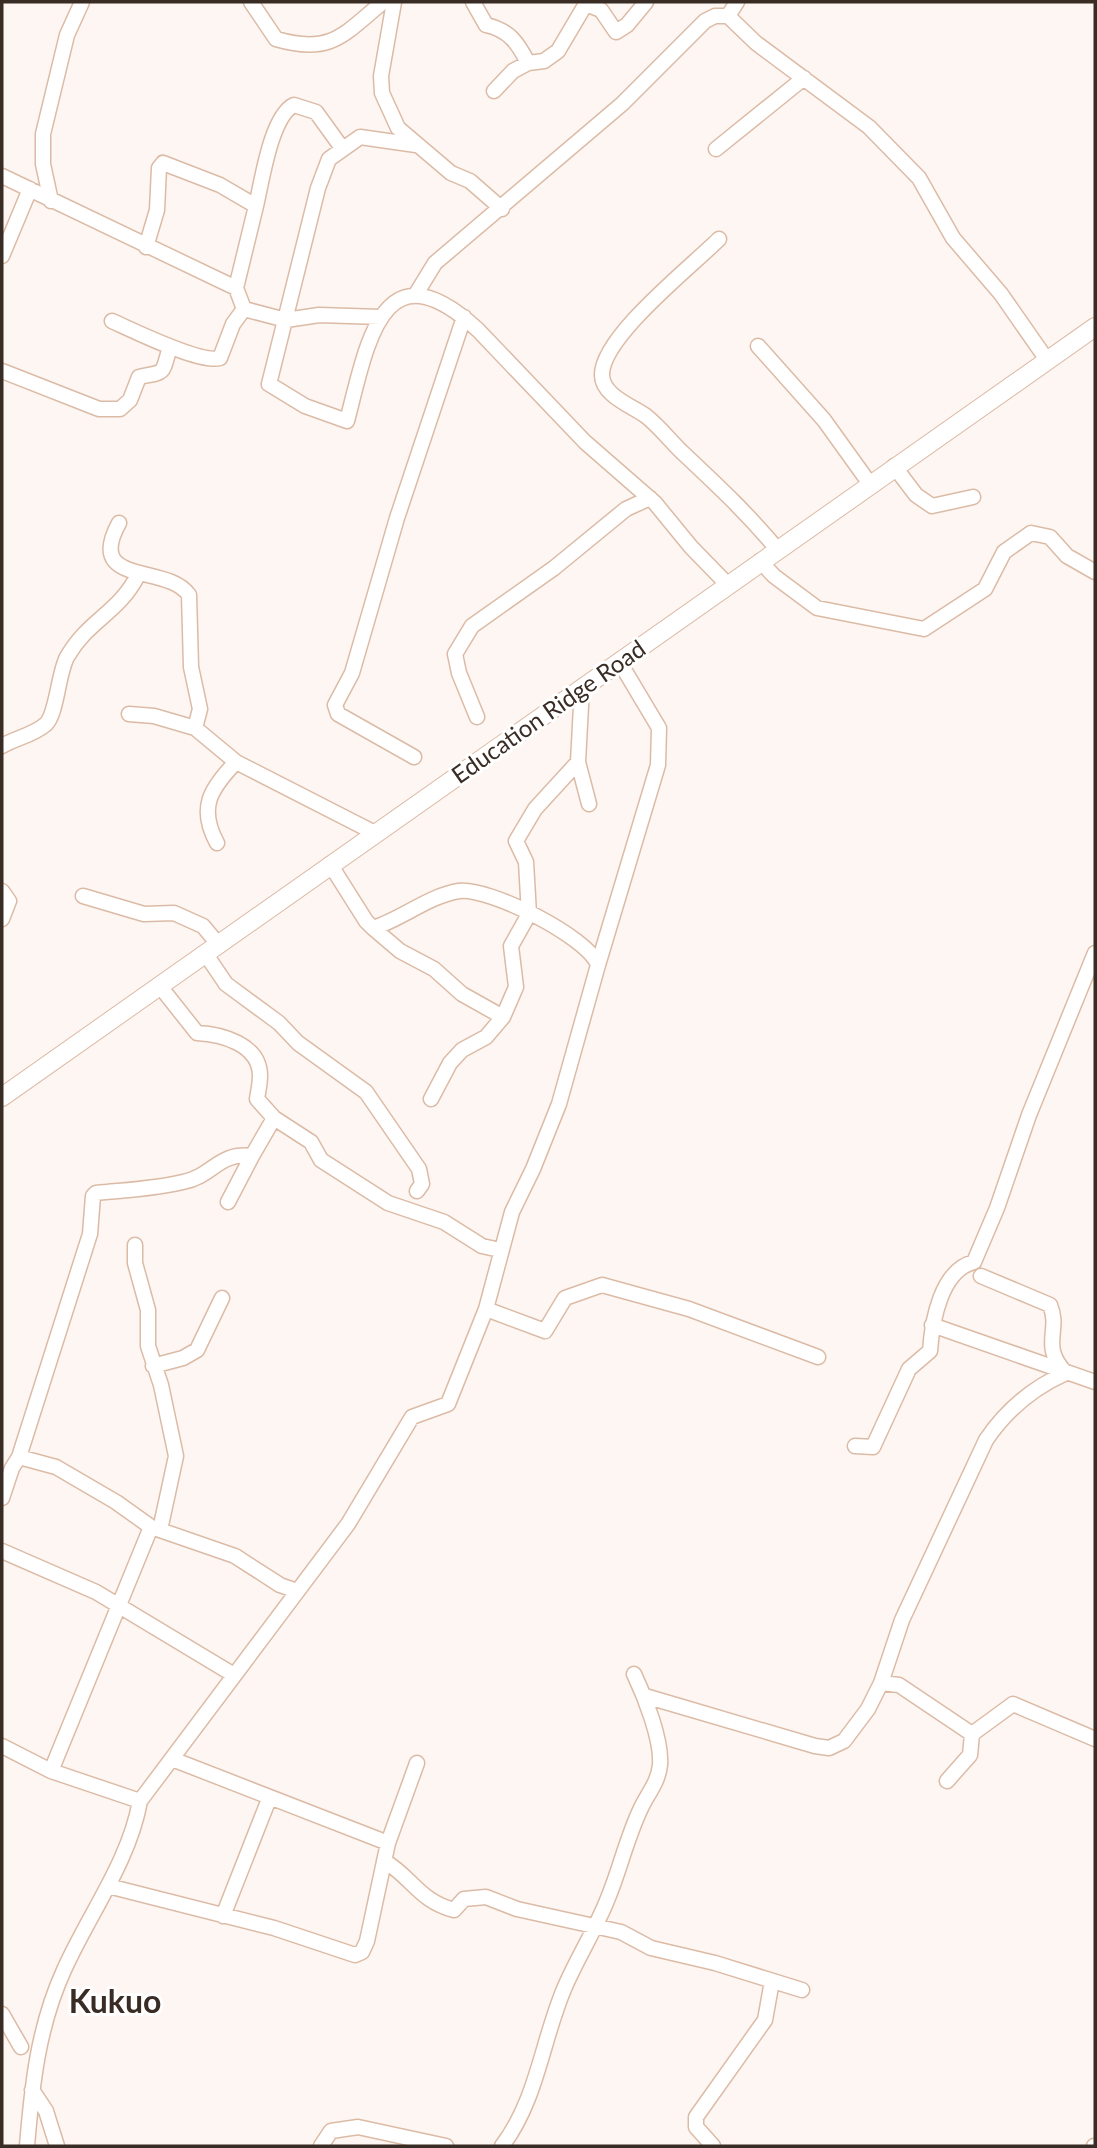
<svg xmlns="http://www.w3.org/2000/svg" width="1097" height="2148" font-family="Lato,sans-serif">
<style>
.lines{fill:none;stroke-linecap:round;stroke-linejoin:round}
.minor-casing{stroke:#dcbba6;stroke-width:17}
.major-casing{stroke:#dcbba6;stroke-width:20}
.minor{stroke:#fff;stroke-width:14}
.major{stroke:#fff;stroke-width:18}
.labels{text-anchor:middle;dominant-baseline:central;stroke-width:6;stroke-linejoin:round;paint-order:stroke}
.street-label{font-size:24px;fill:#392c24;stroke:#fff}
.district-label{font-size:32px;font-weight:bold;fill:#392c24;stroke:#fff}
</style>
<rect width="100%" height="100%" fill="#fdf6f2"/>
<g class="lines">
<defs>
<path id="minor" d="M251 2 276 39C331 55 343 35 383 2
M394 2 381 76 382 93 398 128 451 173 470 181 502 209
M473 2 486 25C509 30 518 43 528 63
M586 4 601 10 616 32 627 25 646 2
M728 16 756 43 869 127 919 178 953 238 1001 294 1047 360
M728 16 737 2
M494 91 513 71 528 63 544 61 558 51 587 2
M416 145 360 137 329 159 318 188 269 384 305 406 347 421C367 345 382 241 478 330L585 442 655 503 691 547 727 584
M716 149 804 78
M2 176 236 288 244 309 286 320 319 315 381 317
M51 201 43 164V134L67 35 82 2
M256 206C262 181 271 116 294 105L316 112 342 148
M719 239C691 267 603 336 602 374 601 395 632 406 646 416 660 427 671 442 684 454 718 486 747 513 777 549
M146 247 157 210 159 168 163 163 220 185 256 206 236 288
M2 256 30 189
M416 294 435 263 622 104 705 21 715 16H728
M112 321C132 330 201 364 220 358L233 324 244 309
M758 346 824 420 870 484
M2 371 99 409H120L130 400 139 377C167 371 161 376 170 347
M894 466 916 495 932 506 973 497
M119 523C84 587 167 563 189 595L191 667 200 709 195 728
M760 561 774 576 817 608 924 629 985 589 1004 552 1031 533 1050 537 1067 556 1095 572
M129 714 154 716 195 728 236 762 375 833
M477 717 459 673 455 654 472 626 554 568 626 509 650 498
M2 746C15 738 34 735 46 724 57 713 58 674 67 657 89 619 118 614 138 575
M414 757 338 714 335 705 352 673 397 518 464 317
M578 762 589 804
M217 843C198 808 210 789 236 762
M2 891 9 901 2 919
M83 896 144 914 174 913 203 926 218 944
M373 928 400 951 434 969 462 994 503 1017
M205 953 226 984 279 1023 298 1043 366 1092 419 1169 422 1184 417 1191
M598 965 658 765 659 728 619 661
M159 985 197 1033C221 1034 260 1044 260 1076 260 1084 258 1092 257 1099L274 1118 311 1142 321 1160 388 1203 444 1222 482 1246 500 1250
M431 1099 450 1063 462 1050 486 1037 503 1017 516 987 511 946 529 914 526 862 516 841 535 809 578 762 582 687
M228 1202 252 1156
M135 1245V1263L148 1310V1346L161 1385 176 1456 160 1530
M981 1276 1050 1305C1061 1331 1040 1345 1065 1372
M486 1309 545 1331 565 1298 602 1285 689 1309 818 1357
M932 1325 1095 1382
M153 1366 183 1358 197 1350 222 1298
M855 1446 873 1447 909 1369 930 1351C932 1321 941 1270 974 1262L997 1208 1029 1115 1095 953
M19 1457 56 1467 116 1502 151 1527 235 1556 280 1585 297 1591
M2 1498 12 1468 19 1457 90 1234 93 1196 96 1193C125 1190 154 1189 183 1182 213 1176 218 1152 252 1156L274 1118
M2 1551 96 1592 234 1675
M881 1683 899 1685 972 1734 1013 1704 1095 1739
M645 1696 815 1746 829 1748 844 1741 868 1709 881 1683 902 1620 986 1440C1007 1409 1032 1388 1066 1373
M2 1746 51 1771 140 1801C129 1862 89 1914 64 1970 38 2027 32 2085 27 2146
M172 1759 388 1843
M51 1771 151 1527
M947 1781 970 1755 972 1734
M140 1801 348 1524 412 1417 448 1404 486 1309 512 1212 533 1169 559 1104 598 965C588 937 489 887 459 891 428 896 402 919 373 928L366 921 330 864
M384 1861C412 1877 419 1901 454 1910L464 1899 486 1897 517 1909 621 1932 651 1948 715 1963 802 1990
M108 1886 274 1928 355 1955 362 1952 367 1941 388 1843 417 1763
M223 1916 269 1799
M2 2014 21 2047
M32 2090 46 2111 57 2146
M321 2146 331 2131 358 2127 446 2146
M502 2146C537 2100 542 2041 564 1989 577 1958 596 1929 608 1898 620 1869 627 1837 641 1808 648 1793 658 1783 660 1765 662 1740 645 1697 634 1674
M713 2146 696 2127V2117L765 2020 772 1981
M1094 2146H1095"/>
<path id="major" d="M2 1097 1095 327"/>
</defs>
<use href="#minor" class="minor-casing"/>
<use href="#major" class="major-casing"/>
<use href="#minor" class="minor"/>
<use href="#major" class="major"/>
</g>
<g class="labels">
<g class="street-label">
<text transform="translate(548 711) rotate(-35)">Education Ridge Road</text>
</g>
<g class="district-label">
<text x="115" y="2000">Kukuo</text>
</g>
</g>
<rect width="1097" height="2148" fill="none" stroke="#392c24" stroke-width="7"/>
</svg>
